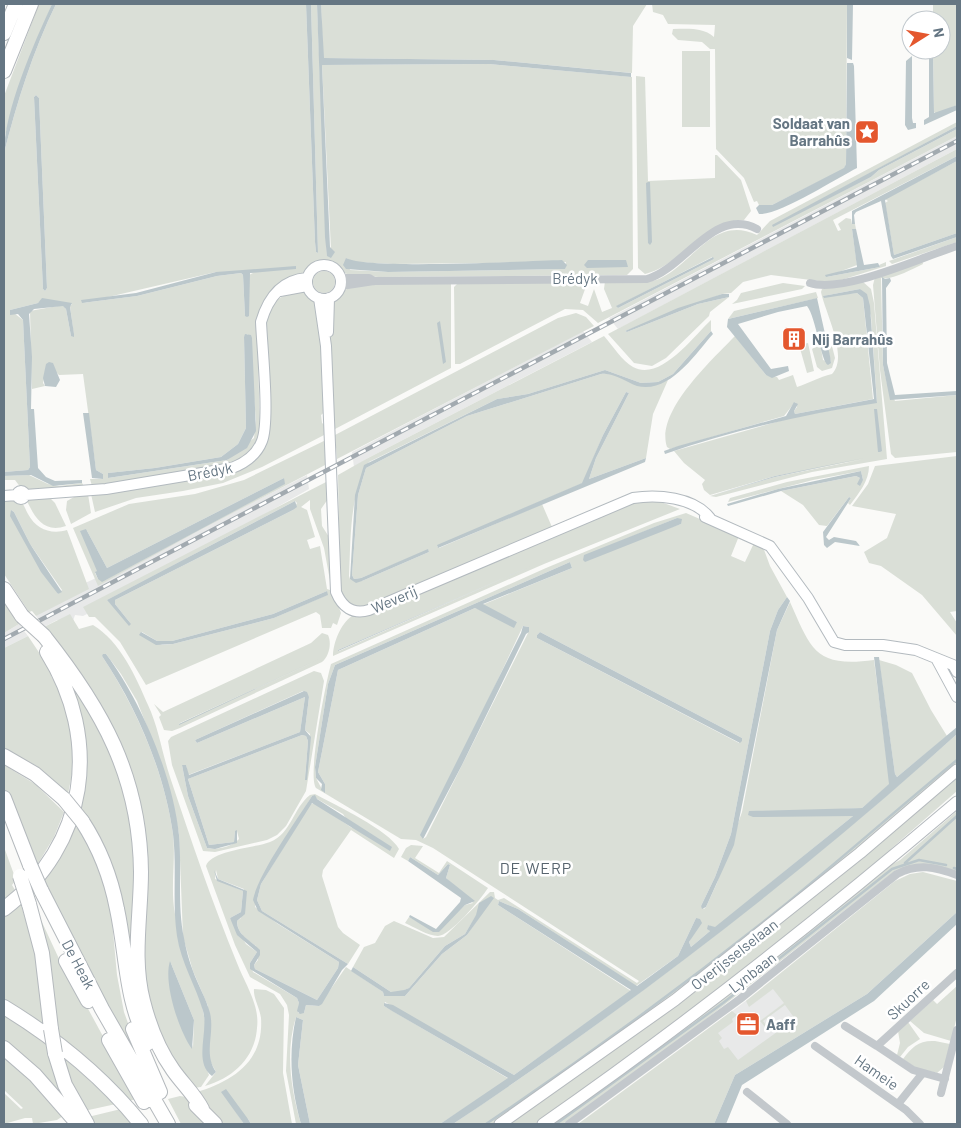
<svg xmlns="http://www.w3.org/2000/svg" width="961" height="1128" font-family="Barlow,sans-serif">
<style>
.built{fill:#e8e9e9}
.green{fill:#dadfd7;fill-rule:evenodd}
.water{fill:#bbc7cb}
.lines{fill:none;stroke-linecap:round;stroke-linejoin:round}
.stream{stroke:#bbc7cb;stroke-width:2.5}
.secondary-casing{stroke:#b3babf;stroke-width:12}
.primary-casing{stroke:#b5babe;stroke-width:13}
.highway-casing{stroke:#b4b9bd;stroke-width:16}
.street{stroke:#c3c8cc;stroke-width:8}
.secondary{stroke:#fff;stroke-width:10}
.primary{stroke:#fff;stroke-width:11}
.highway{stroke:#fff;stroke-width:14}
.rail-casing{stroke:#a2aab0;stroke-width:4.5}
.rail{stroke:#fff;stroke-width:2.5;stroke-dasharray:8;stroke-linecap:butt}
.highway-bridge-casing{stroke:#b4b9bd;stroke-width:16;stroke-linecap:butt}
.highway-bridge{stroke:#fff;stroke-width:14}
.labels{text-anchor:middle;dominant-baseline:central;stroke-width:5;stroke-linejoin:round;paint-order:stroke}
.poi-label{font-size:15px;font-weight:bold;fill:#657683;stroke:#fff;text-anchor:start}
.street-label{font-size:15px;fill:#657683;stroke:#fff}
.neighbourhood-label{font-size:16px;letter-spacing:1px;fill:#57646e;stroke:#fff}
</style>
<rect width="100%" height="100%" fill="#fafaf8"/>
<path class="built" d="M957 136V149L618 329 609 318Z
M583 331 592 342 368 458 354 467 352 452Z
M307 475 309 489 93 611 83 616 75 615 73 621 57 620 44 627 36 616 83 584 96 578 98 585 200 529Z
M19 624 28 636 4 648V633Z
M772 981 802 1021 734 1064 706 1031Z"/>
<path class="green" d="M39 4H52L21 80 4 139V96Z
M56 4H306L315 242 316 252 318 253 311 4H317L327 256 331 249 322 65 489 64 632 77 633 269 627 275 378 277 348 275 332 263 320 262 305 272 284 280 271 291 260 309 257 321 260 431C253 450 249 455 230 464L92 486 90 479H103V474L96 470 83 374 59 375 54 370 46 371 43 383 45 386 32 389 30 311 63 305 66 309 71 336H74L70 306 72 304 42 300 38 303 10 310 23 320 30 467 28 470 4 472V153C17 102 33 51 56 4ZM36 95 39 98 47 288 45 291 43 289 34 97ZM346 258 353 262 393 264 566 262 565 269 388 272 350 270ZM216 272 253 273 249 275 245 316 243 275 241 273 217 276 137 296 82 303ZM248 334 256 420 254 438 227 460 108 478V473L155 468 221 457 238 444 246 428 244 337Z
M321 4H647L633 26 632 73 494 60 323 58Z
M652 4H847L846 164 844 169 772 205H759L757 201 754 202 744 178 716 149 715 49H710L702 42 678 40 672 34 673 29C688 29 702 27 714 37L715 25 668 24 663 15 653 12Z
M933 4H957V105L936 114 934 112 933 50H941V20H933Z
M682 51H710V127H682Z
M636 76 645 77 648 181 715 178V155H717L741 180 751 211 744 220C701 220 683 265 645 274L638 268Z
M957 122V126L772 226 871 177 879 170 957 129V136L598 323 583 310 565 309 460 364H455L454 287 458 283 588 281 580 303 588 306 594 289 602 312 612 308 604 289 605 281C623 281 647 286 663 277 695 260 715 215 757 235L770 221ZM712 257 714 259 618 308 617 306Z
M957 149V156L833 220 838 231 841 230 838 224 846 218 851 219 852 224H855L856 229H852L857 265 826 277 880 267 879 265 886 262V266L838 281 827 282 771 275 743 282 731 293 722 294 625 331 627 332 698 304 729 297 710 312 709 316 666 358 652 366 634 363 608 334Z
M957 161V233L894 255 885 203 888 201 885 199Z
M957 237V242L892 264 889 261Z
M922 260 923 264C912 269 891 281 881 278L883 365 887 383 895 401 957 395V452L895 458 891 454 880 370 873 285 875 277Z
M313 282a11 11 0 1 1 22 0a11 11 0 1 1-22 0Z
M862 281 871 289 874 303 887 459 812 472 716 497 710 496 775 477 864 459 775 476 710 495 704 490 702 484 705 480 684 463 674 451 794 417 877 402 871 316 860 289 823 296 857 293 863 298 873 399 795 414 794 411 797 407 795 402 784 416 670 449 667 447C655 412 712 360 735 336L766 375 777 377 779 380 793 375 797 387C809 383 819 377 832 374 849 357 825 312 821 292L822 289Z
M451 283V368L335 429C334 405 325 320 333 302 335 297 342 292 347 289 367 281 427 284 451 283Z
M783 283 805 286 802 289 732 304 737 300 741 293Z
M303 290 315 302 322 342 326 411 321 415 322 423 327 427 328 433 262 467 223 483 183 491 136 498 95 512 91 494 233 471 261 451 265 322C272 298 280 296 303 290Z
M816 292 818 298 728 319 734 311Z
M576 313 586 317 594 326 337 459 335 435 558 318Z
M711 320V331L673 374 658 382 641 383 605 370 528 394 497 399 369 462C349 496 351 537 349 576L350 579 362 581 429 552 428 550 361 578 354 579 352 575 358 495 366 468 467 416 601 374C626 371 632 397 668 380L653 414 646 458 589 479 596 458 629 393 626 392 603 435 583 483 437 546 439 548 542 504 552 527 367 607C351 607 341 601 340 584L338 475 368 458 604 336C613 346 622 361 633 367 660 382 693 337 711 320Z
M825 335 830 338 835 358 832 368 822 371 817 367 812 349 817 346 815 339 819 337 823 360 831 363Z
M808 343 814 371 807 373 799 345Z
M328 439 329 463 200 530 98 586 73 528 129 504 195 494 244 480ZM284 478V484L105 580 98 579 95 573 98 571 86 529 107 568Z
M957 456V611L950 612 957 623V636L922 595 881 566 869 563 864 552 887 538 896 514 852 506 868 484 875 466Z
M869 466C869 481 859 493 850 505L848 503 851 498 849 497 827 526 819 525 803 505 781 491 856 476 860 478V481L863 480 861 471 813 480 728 502 730 498 787 482Z
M29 475 48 484 59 486 82 483 85 488 28 491 21 488 15 480H4V476Z
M330 480 328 499 321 509 322 526 329 537 331 586 324 548 310 509V500L301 507 307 510 315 537 307 540 310 549 320 546 327 589 333 591 341 613 337 625 333 623 331 628H322L320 615 316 612 146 685 120 642 95 617H89L83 607ZM295 501 297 503 293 510 115 600V604L131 624 107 600ZM327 591V595L274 618 173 644 162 645 140 634 142 632 157 641H172L273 614Z
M88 494 91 513 71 524 66 510 67 501 74 497Z
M50 498 55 503 66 526C43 534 34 516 26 499Z
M4 499C9 499 15 498 19 501 24 503 25 509 28 514 36 529 51 535 67 530L89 589 36 616 32 611 29 612 4 574ZM11 510 14 512 30 544 62 590 58 594Z
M633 501H658L680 509 544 564 333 656C333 643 341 623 352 616ZM531 566 339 651 338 650Z
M686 513 739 536 731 556 745 562 754 543 763 547 770 566 787 597 778 610 770 631 731 834 715 877 701 906 704 909 706 907 717 883 742 812 777 630 790 602C811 649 815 668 874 660L890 784 862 808 799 811 853 816 715 928 708 925 710 931 691 947 689 942 697 927 696 918 678 956 636 986 518 909 499 901 498 905 631 991 514 1075 385 1002 384 1006 509 1079 440 1124H310L298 1065 303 1020 296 1017C285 1052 291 1090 301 1124H296L286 1071 289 1015 287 1005 280 994 250 977 235 945 206 866C211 850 255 848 270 842 292 833 293 808 310 795L315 794C335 805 389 830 399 849L394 858 351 830 323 870 322 876 338 927 343 933 360 945 348 964 262 911 257 900 261 884 310 804 315 803 352 828 343 814 312 796 259 883 255 907 278 924 339 962 338 968 317 1000 255 969 254 965 258 960 256 946C246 939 237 933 237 921L241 918 244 889 218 879 216 870 215 879 243 891 241 912 230 918 246 944 257 952 250 963 253 972 297 998 299 1003 298 1013H304L306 1005 319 1006 346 967 383 992 384 996H405L442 954 467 935 493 897 485 901 465 934 445 946 409 988 400 992H391L353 967 364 947 375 943 385 926 394 921 433 938 444 937 490 892H494L495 898 498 900 504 898 637 983 639 981 433 848 416 840 401 839 316 788C307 776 326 682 331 664L546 568 654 523ZM677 518 681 524 584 556ZM570 562 572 568 482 605 517 622 475 608 338 670 318 772 325 784 324 793 316 778 315 767 328 684 335 665ZM523 626 529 627 528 633 426 837 423 839ZM540 632 742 738 739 743 537 638V635Z
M4 599 19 624 4 633Z
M70 614 79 629 93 625C120 641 136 677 148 705 159 729 162 753 170 777 191 840 212 902 237 963 245 984 260 1005 257 1028 255 1058 233 1078 205 1086L216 1072 209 1059 208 1006 193 971 183 937 179 834 173 803 160 760 137 701 121 674 106 654 102 656C137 709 164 771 173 834 176 860 170 888 175 914 183 948 198 981 204 1016 209 1036 199 1054 209 1075L201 1087 193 1088 171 1059 146 998 135 796 44 627ZM170 961 194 1020 193 1048Z
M322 633 328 635C332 643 329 657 322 662L180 728 172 731 164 730 159 717 161 715 154 704 163 712 311 643ZM320 659 179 724 180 723Z
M28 636 54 675 51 676 56 685 58 684 70 725 74 764 68 794 37 766 4 749V648Z
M879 660 896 665 912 673 931 710 947 736 897 777 895 774Z
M314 671 321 673 324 681 306 791 286 826 277 835 267 840 215 852 203 851 172 765 168 741 171 737ZM303 691 309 697 305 730 310 734 305 780 308 741 306 736 302 735 188 779 209 845 234 842 235 831H237L239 839C232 847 217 850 207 848L188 796 182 765H186L188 775 300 732 305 697 197 743 195 740Z
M69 682 88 701 124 784 136 849 134 959 125 943 79 808 82 723Z
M957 734V765L739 946 605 1046 493 1124H453C630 1006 798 876 957 734Z
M4 765 35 784 64 812 54 837 36 867 4 789Z
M957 775V791L892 848 880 862 796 931 600 1079 535 1124H507Z
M957 811V872C934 863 918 861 895 871L681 1039 598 1100 563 1124H549L887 867 900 860Z
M75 826 88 839 96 857 111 910 117 975 124 1012 152 1090 43 882 64 849Z
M411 845 423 846 415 858 439 873 447 861 488 888C481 899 450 936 438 936 428 936 414 927 405 923L409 917 436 932 465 905 473 903 446 878 450 865 448 864 438 875 410 857 408 861 401 857 406 848Z
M4 847 16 880 12 885 15 890 4 899Z
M923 872 957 881V912L867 994 735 1075 714 1124H578L732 1011 737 1015 732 1019 733 1022 718 1033 722 1038 719 1041 724 1049 728 1047 738 1060 795 1019 785 1005 763 1021 767 1026 765 1027 760 1021 784 1003 773 989 749 1007 746 1001 895 881 910 874Z
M21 904 32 943H35L46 1030 4 1003V917Z
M34 905 67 976 80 994 137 1099 128 1101 57 1038Z
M957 986V1016L951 1041 924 1033 910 1021 933 1000 937 1004Z
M254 989 266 990 274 994 284 1008 283 1073 292 1124H251L248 1119 236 1112 244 1124H222L197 1092C232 1081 264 1062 261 1018 260 1009 253 997 254 989Z
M4 1012 47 1044 71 1106 4 1045Z
M908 1022 920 1039 908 1047 900 1057 897 1055 900 1043 898 1031Z
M935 1041 950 1044 944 1067 937 1073 916 1068 903 1059C912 1047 919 1040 935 1041Z
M4 1054 33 1080 63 1116 57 1120 33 1124 32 1118H25L4 1124V1093L21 1109 23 1108 4 1090Z
M61 1055 116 1104 84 1111 81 1109Z
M180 1096 186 1097 210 1124H181L168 1099Z
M121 1109 136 1124H90L88 1117Z"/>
<path class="water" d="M52 4H56C33 51 17 102 4 153 4 111 34 43 52 4Z
M306 4H311L318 253 316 252 315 242Z
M317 4H321L324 58 494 60 631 73V77L489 64 322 65 330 247 335 252 331 258 327 256 325 237Z
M847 4H853L852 60 847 58Z
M933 52 934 113 957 105V110L924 125V120L929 117V53Z
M912 56V118L913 123H916V128L908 130 905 125 906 61Z
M847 63H853L854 66 857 168C837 178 778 216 759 214L756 208 759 205H772L844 168 846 164Z
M36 95 39 98 47 288 45 291 43 289 34 97Z
M957 126V129L879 170 871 177 773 227 772 225Z
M957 156V161L885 200 894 255 957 233V237L893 259 891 256 881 201 856 212 854 215 855 224H852V211Z
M648 182H650L652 242 650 245 648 243 646 183Z
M852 229H856L864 265 878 263 880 267 826 277 825 275 857 267Z
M713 257 714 259 618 308 616 306Z
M346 258C367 270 527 261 562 260L567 265 565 269 388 272 346 269 343 265Z
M588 260H626L628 267 587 268 584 265Z
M296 266V269L250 273 249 316 247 317 245 316 243 275 241 273 217 276 137 296 82 303 81 300 136 293 216 272Z
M882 277 885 279 890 278 891 281 886 288 887 363 895 395 957 391V395L890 400 883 365Z
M860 289 867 294 870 306 877 403C805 414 734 430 665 454L664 451 678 446 786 416 794 402 798 404 794 411 795 414 874 399 863 298 857 293 824 298 823 296Z
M722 294H729V297L698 304 627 332 625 331 678 308Z
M42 298 72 303 70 307 74 334V337L71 336 66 309 63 306 34 309 29 314 32 357 31 409H34L38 468 46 477 55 481 82 480V483L53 486 31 475 4 476V472L28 470 30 467 23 320 18 314 10 315V310L38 303Z
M817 298 830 356 831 363 828 365C821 362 816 317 807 306L778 312 738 324 771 369 788 366 789 371 772 378 766 375 727 327 728 319Z
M440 321 446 362 443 364 437 323Z
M711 331 713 334C695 354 670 394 637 386 626 382 613 372 601 374L467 416 366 468 358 495 352 575 354 579 361 578 428 549 429 552 362 581 356 583 350 579 355 495 364 465 497 399 528 394 605 370 641 383 658 382 673 374Z
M245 334 251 335 252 338 256 431 247 448 227 460 108 478V473L155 468 221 457 238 444 246 428 244 337Z
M49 362 53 363 60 380 56 387 45 386 43 378 46 364Z
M626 392 629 393 596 458 589 479 646 458 645 462 438 548 437 545 582 483 603 435Z
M874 409H877L882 451 880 452H878Z
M83 413H89L96 470 103 474V479L92 478Z
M864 458 775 477 710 496 775 476Z
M861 471 863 480 860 486 857 484 860 478 856 476 781 491 728 506 727 504 778 489Z
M284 478 285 484 102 582 98 579 95 572 97 571 80 531 86 529 107 568Z
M849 497 851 498 826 537 829 540 834 537 856 541 860 546 835 542 827 548 824 545 823 532Z
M295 501 297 507 293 510 115 600V604L131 624 129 626 107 600Z
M11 510 14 512 30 544 62 592 58 594 41 572 10 516Z
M677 518 682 519 681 524 585 562 583 560 584 555Z
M570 562 572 568 483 604 517 622 514 628 475 608 338 670 318 772 325 784V793L321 790 322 784 316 778 315 767 328 684 335 665Z
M531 566 338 651V650Z
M327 591 328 595 274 618 173 644 156 645 139 635 141 632 157 641H172L273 614Z
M787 597 790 601 777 630 734 845 706 907 702 909 701 906 715 877 731 834 770 631 778 610Z
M523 626 529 627V632L526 634 462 765 423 839 420 835 521 633Z
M540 632 742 738V741L740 743 537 638V635Z
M103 654H106C141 701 173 776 179 835 182 869 177 905 184 938 186 949 189 961 193 971 198 985 206 998 210 1013 215 1034 203 1053 216 1072L212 1076C193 1062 209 1031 203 1011 196 986 181 963 177 936 172 903 177 868 173 834 164 771 137 708 102 656Z
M874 657H879L895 774 897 777 957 727V734C799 877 630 1006 453 1124H440L508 1078 392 1011 384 1006V1003L393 1005 514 1075 631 990 498 905 499 901 518 909 637 986 678 956 696 918 700 919 702 923 689 942 691 947 710 931 707 929 708 925 715 927 853 816 753 817 748 815 749 811 862 808 889 784Z
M321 658 179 725V724Z
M304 691 307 692 309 697 305 730 311 737 307 780H305L308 741 306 736 302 735 188 779 209 845 234 842 235 831 237 830V843L215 849 207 848 188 796 182 765H186L189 775 300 732 305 697 197 743 195 740Z
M315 795 317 799 392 847 390 851 312 803 261 884 257 900 262 911 348 964 342 970 322 1004 319 1006 306 1005 304 1013 300 1014 297 1011 299 1003 297 998 250 969V963L257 952 237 935 230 918 241 912 243 891 217 881 214 870 218 879 247 891 245 914 237 921C237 936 251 940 260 950V955L254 965 255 969 317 1000 338 968 339 962 258 911 253 900C258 874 296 821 312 796Z
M410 857 438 875 448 864 450 865 446 878 475 901 465 905 439 932H433L409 917 410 915 436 929 460 902 461 898 408 861Z
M491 896 494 898 467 935 442 954 405 996H384L383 992 351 971 353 967 391 992 404 990 409 988 445 946 465 934 476 915 479 903Z
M957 912V924L874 1001 742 1085 726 1124H714L735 1075 867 994Z
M170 961 194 1020 192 1049C179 1031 163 983 170 961Z
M296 1017 303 1020 298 1065 310 1124H301C291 1088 288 1054 296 1017Z
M226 1089 248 1119 251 1124H244L221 1092Z"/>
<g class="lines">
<path class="stream" d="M905 863 957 816
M954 868 957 869
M486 1124C586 1057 683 986 777 911 838 862 896 810 957 760
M556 1124 723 1003 892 869 919 860 946 865"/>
<defs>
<path id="secondary" d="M307 282a17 17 0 1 1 34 0a17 17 0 1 1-34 0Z
M280 291 307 286
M319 298 326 346 336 592C342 607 353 615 369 610L633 498C657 494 694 497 710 518
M328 332 329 298
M17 495a4 4 0 1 1 8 0a4 4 0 1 1-8 0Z
M25 495 106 489 232 468C245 463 257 454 262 441 270 420 262 347 261 322 268 298 281 280 307 278
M4 496 17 495
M705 517 770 546 808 598 834 642 845 645H883L916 650 953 665 957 672
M937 660 957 697"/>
<path id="primary" d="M500 1124 675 1000 860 853 957 770
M543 1124C687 1024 824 915 957 802"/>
<path id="highway" d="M4 33 16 4
M4 71 31 4
M4 589 22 616
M44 636C102 709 140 776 141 872 141 915 132 959 143 1001 149 1025 158 1049 173 1070 182 1083 195 1095 202 1109
M4 756 35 774 64 799
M4 798 30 865
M82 821C99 847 111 878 117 909 127 955 125 1000 148 1043
M41 890 102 1009 168 1124
M29 904 42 953 51 1029
M4 909C88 845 102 740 47 652
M66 961 88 1001
M4 1007C55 1038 103 1077 141 1124
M133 1029 160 1092
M109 1040 144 1102
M4 1048 35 1075 78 1124
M55 1053 65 1085 87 1124
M196 1105 215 1124"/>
</defs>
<use href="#secondary" class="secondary-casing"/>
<use href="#primary" class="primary-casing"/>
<use href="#highway" class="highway-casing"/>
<path class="street" d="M341 278H369L374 281
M810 283C843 294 922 257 957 246
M341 286 374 281 647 279C684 269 714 206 757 229
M845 1026 877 1046
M815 1046 906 1110 920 1124
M945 1079 913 1070 877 1046 957 973
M747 1092 787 1124
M941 1093 957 1030
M898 1104 922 1074
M569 1124 740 999 897 874C918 863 935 867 957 875"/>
<use href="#secondary" class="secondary"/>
<use href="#primary" class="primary"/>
<use href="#highway" class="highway"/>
<defs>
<path id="rail" d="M4 639 957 141"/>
</defs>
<use href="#rail" class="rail-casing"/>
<use href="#rail" class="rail"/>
<defs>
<path id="highway-bridge" d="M22 616 44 636
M64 799 82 821
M30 865 41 890
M20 876 29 904
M51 1029 55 1053"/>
</defs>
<use href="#highway-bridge" class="highway-bridge-casing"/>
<use href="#highway-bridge" class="highway-bridge"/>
</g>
<defs>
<symbol id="sight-square" viewBox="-11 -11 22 22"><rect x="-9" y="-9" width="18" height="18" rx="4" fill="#e4572e" stroke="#fff"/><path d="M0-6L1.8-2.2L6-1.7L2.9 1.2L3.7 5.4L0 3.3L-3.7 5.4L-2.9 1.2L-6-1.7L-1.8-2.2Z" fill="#fff"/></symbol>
<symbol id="building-square" viewBox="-11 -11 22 22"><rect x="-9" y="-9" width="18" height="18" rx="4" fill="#e4572e" stroke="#fff"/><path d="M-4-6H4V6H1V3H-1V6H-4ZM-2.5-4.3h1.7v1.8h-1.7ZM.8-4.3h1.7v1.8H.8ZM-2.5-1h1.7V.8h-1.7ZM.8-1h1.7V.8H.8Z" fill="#fff"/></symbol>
<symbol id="office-square" viewBox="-11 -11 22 22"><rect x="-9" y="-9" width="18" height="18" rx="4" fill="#e4572e" stroke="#fff"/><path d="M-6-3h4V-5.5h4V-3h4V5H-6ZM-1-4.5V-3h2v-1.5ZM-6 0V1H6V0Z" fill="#fff"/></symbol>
</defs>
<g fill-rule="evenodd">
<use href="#sight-square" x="853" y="118" width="28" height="28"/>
<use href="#building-square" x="780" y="325" width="28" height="28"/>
<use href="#office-square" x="734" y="1010" width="28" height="28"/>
</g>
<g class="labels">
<g class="poi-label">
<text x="850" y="123" text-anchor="end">Soldaat van<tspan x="850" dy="17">Barrahûs</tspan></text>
<text x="812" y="339">Nij Barrahûs</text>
<text x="766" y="1024">Aaff</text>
</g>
<g class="street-label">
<text x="575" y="278">Brédyk</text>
<text transform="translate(210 471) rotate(-11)">Brédyk</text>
<text transform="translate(394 599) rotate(-23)">Weverij</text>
<text transform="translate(734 954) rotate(-38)">Overijsselselaan</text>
<text transform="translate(79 964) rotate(62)">De Heak</text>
<text transform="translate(752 972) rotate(-38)">Lynbaan</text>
<text transform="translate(908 999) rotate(-43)">Skuorre</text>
<text transform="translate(877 1072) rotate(35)">Hameie</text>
</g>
<g class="neighbourhood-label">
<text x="536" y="867">DE WERP</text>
</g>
</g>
<rect width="961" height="1128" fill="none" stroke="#657683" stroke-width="10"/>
<g transform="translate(926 35) rotate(79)"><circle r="24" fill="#ffffff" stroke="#c1c8cd"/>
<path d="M0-4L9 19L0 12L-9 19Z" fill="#e4572e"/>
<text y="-8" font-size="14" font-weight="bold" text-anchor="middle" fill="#657683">N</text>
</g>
</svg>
